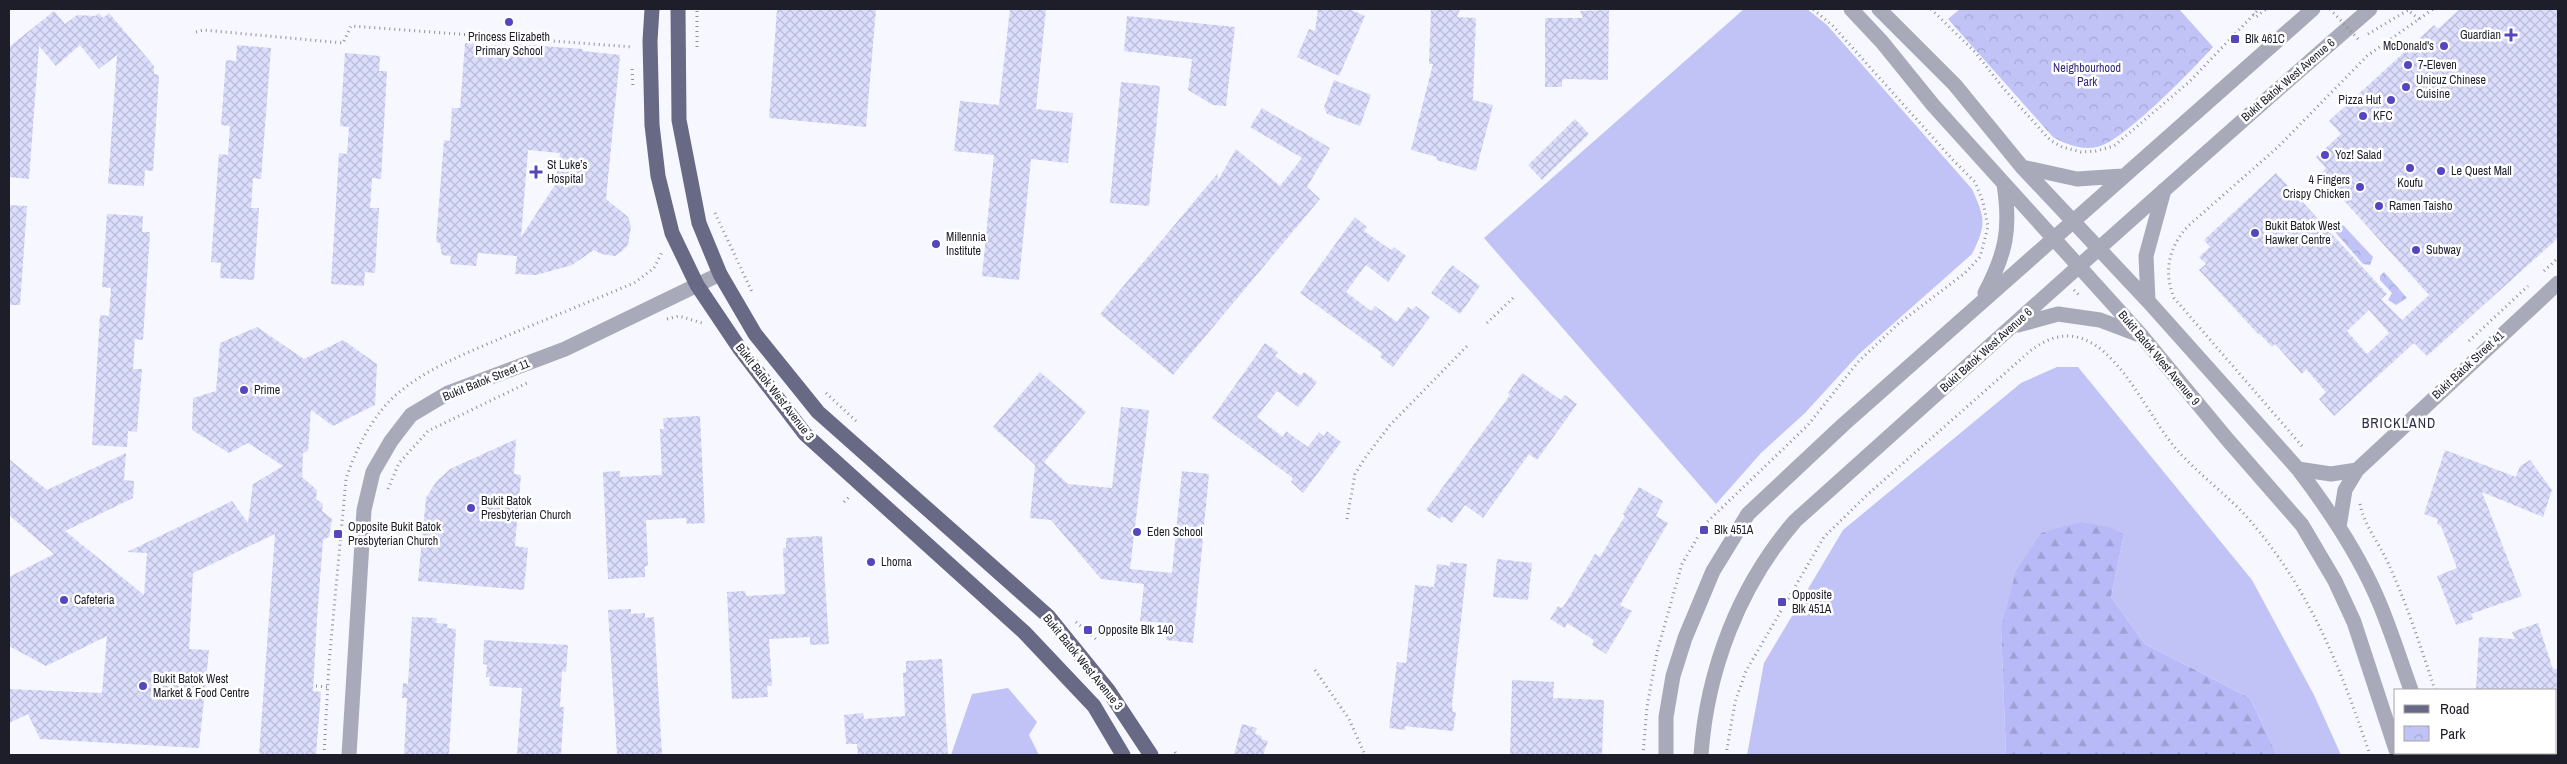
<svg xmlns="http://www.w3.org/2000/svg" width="2567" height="764" font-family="'Archivo Narrow',sans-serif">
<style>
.grass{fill:#c1c3f7}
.forest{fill:url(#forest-firs)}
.park{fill:url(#park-crowns)}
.building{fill:url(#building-cross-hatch);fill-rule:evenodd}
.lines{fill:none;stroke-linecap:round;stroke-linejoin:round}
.path{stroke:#8f8f9a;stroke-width:3;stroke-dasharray:1 4;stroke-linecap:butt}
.minor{stroke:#a9aab9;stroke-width:15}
.major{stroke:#686984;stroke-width:15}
.path-bridge{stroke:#8f8f9a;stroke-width:3;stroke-dasharray:1 4;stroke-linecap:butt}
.poi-dot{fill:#5546bd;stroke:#fff;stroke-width:2}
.labels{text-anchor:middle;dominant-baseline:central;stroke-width:5;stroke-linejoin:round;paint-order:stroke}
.poi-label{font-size:12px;fill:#1e1e2b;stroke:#fff;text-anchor:start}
.park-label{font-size:12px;fill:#352a7e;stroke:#fff}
.street-label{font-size:12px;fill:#1e1e2b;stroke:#fff}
.neighbourhood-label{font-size:14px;letter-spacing:1px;fill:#2f2f4b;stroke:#fff}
</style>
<defs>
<pattern id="forest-firs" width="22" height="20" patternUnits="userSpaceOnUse" patternTransform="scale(1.25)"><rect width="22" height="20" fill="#b8baf7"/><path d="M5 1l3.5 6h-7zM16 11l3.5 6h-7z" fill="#9e9fd4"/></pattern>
<pattern id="park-crowns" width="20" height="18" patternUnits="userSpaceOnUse" patternTransform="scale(1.25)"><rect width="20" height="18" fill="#c1c3f7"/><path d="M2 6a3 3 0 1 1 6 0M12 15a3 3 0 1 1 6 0" fill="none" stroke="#a5a7d4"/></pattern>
<pattern id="building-cross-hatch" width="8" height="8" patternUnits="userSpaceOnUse" patternTransform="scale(1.25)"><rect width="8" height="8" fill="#dbddfc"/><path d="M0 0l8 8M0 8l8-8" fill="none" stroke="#bcbdd8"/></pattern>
</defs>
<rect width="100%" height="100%" fill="#f7f7ff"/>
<path class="grass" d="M1744 9H1807L1827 25 1972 189C1985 218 1987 224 1972 254L1859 354 1805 413 1761 453 1716 504 1484 238Z
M2057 367H2078L2252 580 2314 695 2341 755H2277L2250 698 2145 644 2111 597 2124 535 2001 628 2006 755H1747L1764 663 1843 530 2021 383Z
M1008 688 1037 722 1029 735 1039 755H951L972 694Z"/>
<path class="forest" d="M2081 522 2110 527 2124 535 2111 597 2145 644 2250 698 2277 755H2006L2001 628 2016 571 2041 533Z"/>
<path class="park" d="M1960 9H2179L2213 47C2193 69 2123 142 2097 147 2081 150 2067 145 2053 137L1948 19Z
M2338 224 2343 225 2373 257 2370 265 2363 264 2335 232Z
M2384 272 2407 298 2396 305 2388 300 2392 293 2380 280V276Z"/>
<path class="building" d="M777 9H876L866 127 769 118Z
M1010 9H1046L1036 109 1073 113 1068 163 1031 159 1019 280 982 276 994 155 954 151 960 101 999 105Z
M1318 9H1349L1365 16 1339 76 1297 57 1309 29 1315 31Z
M1431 9H1460L1457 17 1476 18 1473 100 1493 105 1476 171 1436 160 1437 157 1411 150 1433 64H1429Z
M2460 9H2558V238L2427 356 2414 343 2334 416 2319 399 2326 392 2306 369 2302 374 2275 344 2272 347 2260 334 2259 335 2199 270 2206 264 2199 257 2210 247 2204 240 2276 173 2387 294 2381 299 2402 320 2429 295 2320 174 2326 168 2316 157 2341 134 2329 121 2434 25 2438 29ZM2369 310 2389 333 2367 354 2347 331Z
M1609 10 1608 80 1566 79 1562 80V87H1545V18H1583L1580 11Z
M54 11 65 24 77 15 95 16 99 13 103 18 109 13 154 66V74L159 75 153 171 145 170 144 186 108 184 117 55 99 69 80 45 56 66 39 46 29 179 9 177V47Z
M1127 16 1235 27 1226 106 1213 105 1188 90 1192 59 1124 51Z
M465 43 514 47V44L583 49V51L620 55 606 199 628 217 631 226 628 245 622 251 615 256 601 254 594 250 572 265 536 275 515 274 517 256 478 253 476 266 450 264 451 256 442 255 440 244 436 241 444 140 450 141 452 108H460ZM528 150 560 153 555 185 521 237Z
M237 45 271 48 261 179 253 178 251 208H259L254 280 220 278 221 263 211 262 219 154 228 155 230 126 221 125 226 60 236 61Z
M345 53 380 56 379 71H387L381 179 372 178 370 208H379L375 273 365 272 364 286 331 284 339 153 347 154 349 127 340 126Z
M1334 80 1371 95 1360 126 1327 114 1324 107Z
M1121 82 1160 86 1149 206 1110 203Z
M1262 108 1330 148 1307 187 1320 199 1173 375 1100 314 1218 173 1217 182 1236 149 1280 186 1302 158 1250 127Z
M1575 119 1589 134 1542 180 1528 165Z
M9 205 27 206 20 305H9Z
M107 214 143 216 142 232H150L143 340 135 339 133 369H142L137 432 128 431 127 447 92 445 100 315 109 316 111 288 102 287Z
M1355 217 1367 227 1364 231 1391 250 1394 247 1406 256 1388 282 1366 265 1346 292 1371 311 1375 306 1397 322 1408 307 1412 310 1416 306 1430 317 1393 367 1380 357 1382 353 1300 293Z
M1452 265 1480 286 1460 314 1431 293Z
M257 327 304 359 343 340 377 364 375 405 333 426 311 410 308 451 303 453 302 477 317 490 316 499 323 504 322 511 332 519 329 537 323 540 317 619 313 691 321 692 316 755H259L275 534 193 573 189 649 209 650 199 748 40 739 28 714 9 723V689L102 693 107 636 46 666 9 646V577L54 554 9 515V459L47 490 126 453 124 480 134 481 133 498 65 531 144 595 147 553 127 552 232 501 248 523 253 484 283 466 248 443 229 453 192 430 193 398 216 391 220 343Z
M1265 343 1278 352 1275 356 1301 376 1304 372 1317 382 1298 407 1277 391 1257 417 1283 437 1286 431 1308 447 1319 432 1324 436 1327 431 1341 442 1303 493 1291 482 1293 478 1212 418Z
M1040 372 1086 412 1044 462 1068 484 1112 488 1121 407 1149 410 1130 569 1172 573 1182 471 1209 474 1193 643 1166 640 1168 623 1140 621 1144 584 1101 579 1051 520 1030 518 1035 465 993 427Z
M1522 373 1561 400 1565 395 1577 404 1537 460 1529 454 1483 518 1465 505 1452 523 1442 516 1440 519 1426 510 1510 395 1508 393Z
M700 416 705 523 687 524 686 518 646 520 648 566H645V577L608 579 603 472 620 471V477L662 475 660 429H664L663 418Z
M516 439 514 474 521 475 515 546 528 548 524 590 418 581 426 498 436 482 450 469Z
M2445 450 2516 477 2520 466 2530 460 2552 490 2543 517 2482 492 2522 596 2471 614 2473 619 2456 625 2437 576 2457 568 2441 526 2437 524 2438 519 2424 514Z
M1639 487 1663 501 1656 516 1668 523 1620 605 1632 611 1606 654 1592 645 1594 640 1567 623 1565 628 1550 619 1558 606 1562 608 1567 601 1595 554 1600 557 1625 516 1623 514Z
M822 536 829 644 810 645V637L769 639 772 686H767L768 697 732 699 727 592 745 591 746 596 785 594 783 548H786V538Z
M1497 559 1532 563 1528 600 1493 597Z
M1450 562 1467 564 1452 705 1453 712H1456L1453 731 1413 727 1405 726V730L1389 728 1397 662 1406 663 1415 585 1434 587 1437 564 1450 566Z
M631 609V614L645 613V618L654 617 662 755H617L608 610Z
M412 617 437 618 436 623 448 624 447 628 456 629 449 755H404L407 698H402L403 683 408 684Z
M2538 623 2553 669H2558V690H2476L2479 637 2515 639 2512 632Z
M484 640 568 645 566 672 562 671 560 707H564L561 755H517L522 688 489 686 490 677H486L487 665 483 664Z
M942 659 948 755H858L857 744H846L844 715 863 713 864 719 905 716 903 673 906 672V661Z
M1512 680 1554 682 1553 698 1604 700 1602 755H1510Z
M1242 724 1257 728 1255 734 1262 736 1261 739 1268 741 1263 755H1234Z"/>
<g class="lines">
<path class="path" d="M1931 9 1975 52 2004 89 2050 140 2062 147 2081 152 2096 151 2114 146 2189 82 2259 9
M2253 14 2256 17 2266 9
M196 32 204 30 343 43 351 26 633 47
M2368 34 2408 10 2420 20
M697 47V9
M632 69 633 88
M715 213 753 294
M2544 271 2558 258
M2074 290 2081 297
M667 319 679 316 702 323
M1487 323 1514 297
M2469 341 2528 286
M826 393 856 421
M2302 446 2174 298C2163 271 2169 247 2188 226L2278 147 2367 56 2433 9
M388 489 399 463 428 431 527 383
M844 502 850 496
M2360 504C2364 525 2379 543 2388 563 2407 604 2421 648 2435 690
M1347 519 1355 474 1365 458 1390 425 1469 344
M1076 622 1097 640
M1315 670 1349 719 1365 755
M316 686 327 687
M1175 752 1177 755
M2463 753 2464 755
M324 755 329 663 346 479C356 448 375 410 402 390 432 366 469 352 504 337 547 319 591 301 634 283L654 268 663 250
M1643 755 1647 707 1657 652 1682 564 1706 523 1808 425 1858 362 1898 324 1965 273 1980 257 1988 227 1983 202 1975 182 1953 160 1833 26 1813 9
M1726 755 1735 702 1746 671 1824 537 1867 495 2029 352C2098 296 2138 402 2173 445 2194 471 2223 491 2246 516 2309 587 2340 666 2370 755"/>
<path class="minor" d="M1851 9 1882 42 1933 105 2141 335 2227 439 2302 525 2335 581 2354 622 2396 750
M1879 9 1955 85 2022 167 2148 301 2298 469C2330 511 2361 557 2381 607 2392 634 2401 662 2411 690
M2022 167 2077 179 2122 176
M1985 293C2006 253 2011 229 2004 184
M2148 301 2146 256 2164 190
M2018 325 2058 314 2100 320 2137 334
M2298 469 2331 474 2357 470
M2339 527 2345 490 2357 470 2558 283
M2432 753 2433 755
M349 755 364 510 373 472 391 441 411 415 448 393 565 349 720 274
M1666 755V717L1673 676 1685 638 1713 571 1748 514 1844 424 2313 9
M1701 755C1707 670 1739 586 1795 521 1986 350 2176 177 2370 9"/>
<path class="major" d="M652 9 650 41 652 125 658 176 672 233 697 285 740 349 805 434 1024 632 1094 706 1123 755
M678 9 679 120 699 223 720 274 755 334 818 412 1048 616 1108 690 1151 755"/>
<path class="path-bridge" d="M2330 9 2359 40"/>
</g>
<g class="poi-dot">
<circle cx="509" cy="22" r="5"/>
<path d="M2508.5 27.5h5v5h5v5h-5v5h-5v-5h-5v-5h5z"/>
<rect x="2230" y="34" width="10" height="10" rx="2.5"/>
<circle cx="2444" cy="46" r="5"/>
<circle cx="2408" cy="65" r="5"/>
<circle cx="2406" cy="87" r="5"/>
<circle cx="2391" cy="100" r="5"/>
<circle cx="2363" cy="116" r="5"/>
<circle cx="2325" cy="155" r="5"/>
<circle cx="2410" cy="168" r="5"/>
<circle cx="2441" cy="171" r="5"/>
<path d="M533.5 164.5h5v5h5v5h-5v5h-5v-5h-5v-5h5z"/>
<circle cx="2360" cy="187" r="5"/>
<circle cx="2379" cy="206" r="5"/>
<circle cx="2255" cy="233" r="5"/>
<circle cx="936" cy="244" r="5"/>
<circle cx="2416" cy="250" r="5"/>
<circle cx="244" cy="390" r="5"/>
<circle cx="471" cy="508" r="5"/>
<rect x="1699" y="525" width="10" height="10" rx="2.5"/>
<circle cx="1137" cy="532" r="5"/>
<rect x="333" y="529" width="10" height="10" rx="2.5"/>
<circle cx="871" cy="562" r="5"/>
<circle cx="64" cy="600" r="5"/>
<rect x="1777" y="597" width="10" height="10" rx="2.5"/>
<rect x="1083" y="625" width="10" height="10" rx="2.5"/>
<circle cx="143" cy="686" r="5"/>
</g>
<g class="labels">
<g class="poi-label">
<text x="2501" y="35" text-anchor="end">Guardian</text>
<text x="509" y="37" text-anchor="middle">Princess Elizabeth<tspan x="509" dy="14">Primary School</tspan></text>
<text x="2245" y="39">Blk 461C</text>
<text x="2434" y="46" text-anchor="end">McDonald's</text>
<text x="2418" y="65">7-Eleven</text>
<text x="2416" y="80">Unicuz Chinese<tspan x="2416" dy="14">Cuisine</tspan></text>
<text x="2381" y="100" text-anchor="end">Pizza Hut</text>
<text x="2373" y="116">KFC</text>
<text x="2335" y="155">Yoz! Salad</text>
<text x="547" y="165">St Luke’s<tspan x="547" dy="14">Hospital</tspan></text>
<text x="2451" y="171">Le Quest Mall</text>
<text x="2350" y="180" text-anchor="end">4 Fingers<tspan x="2350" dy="14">Crispy Chicken</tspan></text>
<text x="2410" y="183" text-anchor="middle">Koufu</text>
<text x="2389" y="206">Ramen Taisho</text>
<text x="2265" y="226">Bukit Batok West<tspan x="2265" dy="14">Hawker Centre</tspan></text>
<text x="946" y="237">Millennia<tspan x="946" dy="14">Institute</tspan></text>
<text x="2426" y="250">Subway</text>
<text x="254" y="390">Prime</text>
<text x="481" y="501">Bukit Batok<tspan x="481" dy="14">Presbyterian Church</tspan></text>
<text x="348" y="527">Opposite Bukit Batok<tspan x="348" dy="14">Presbyterian Church</tspan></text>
<text x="1714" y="530">Blk 451A</text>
<text x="1147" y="532">Eden School</text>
<text x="881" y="562">Lhorna</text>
<text x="1792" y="595">Opposite<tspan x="1792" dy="14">Blk 451A</tspan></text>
<text x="74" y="600">Cafeteria</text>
<text x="1098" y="630">Opposite Blk 140</text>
<text x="153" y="679">Bukit Batok West<tspan x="153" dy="14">Market &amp; Food Centre</tspan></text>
</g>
<g class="park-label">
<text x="2087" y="68">Neighbourhood<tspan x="2087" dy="14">Park</tspan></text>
</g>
<g class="street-label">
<text transform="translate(2288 80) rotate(-41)">Bukit Batok West Avenue 6</text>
<text transform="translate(1986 350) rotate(-42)">Bukit Batok West Avenue 6</text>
<text transform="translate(2159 358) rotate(50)">Bukit Batok West Avenue 9</text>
<text transform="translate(2468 365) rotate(-43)">Bukit Batok Street 41</text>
<text transform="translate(486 380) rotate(-22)">Bukit Batok Street 11</text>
<text transform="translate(775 392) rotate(52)">Bukit Batok West Avenue 3</text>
<text transform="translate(1083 662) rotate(51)">Bukit Batok West Avenue 3</text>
</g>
<g class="neighbourhood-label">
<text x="2399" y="423">BRICKLAND</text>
</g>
</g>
<rect width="2567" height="764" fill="none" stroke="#1e1e2b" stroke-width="20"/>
<rect x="2394" y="689" width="162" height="65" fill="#ffffff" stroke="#a5a5aa"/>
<rect x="2404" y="705" width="25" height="8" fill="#686984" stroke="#a5a5aa"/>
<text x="2440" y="714" font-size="15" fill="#1e1e2b">Road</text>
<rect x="2404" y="726" width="25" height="15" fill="url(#park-crowns)" stroke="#a5a5aa"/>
<text x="2440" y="739" font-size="15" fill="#1e1e2b">Park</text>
</svg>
